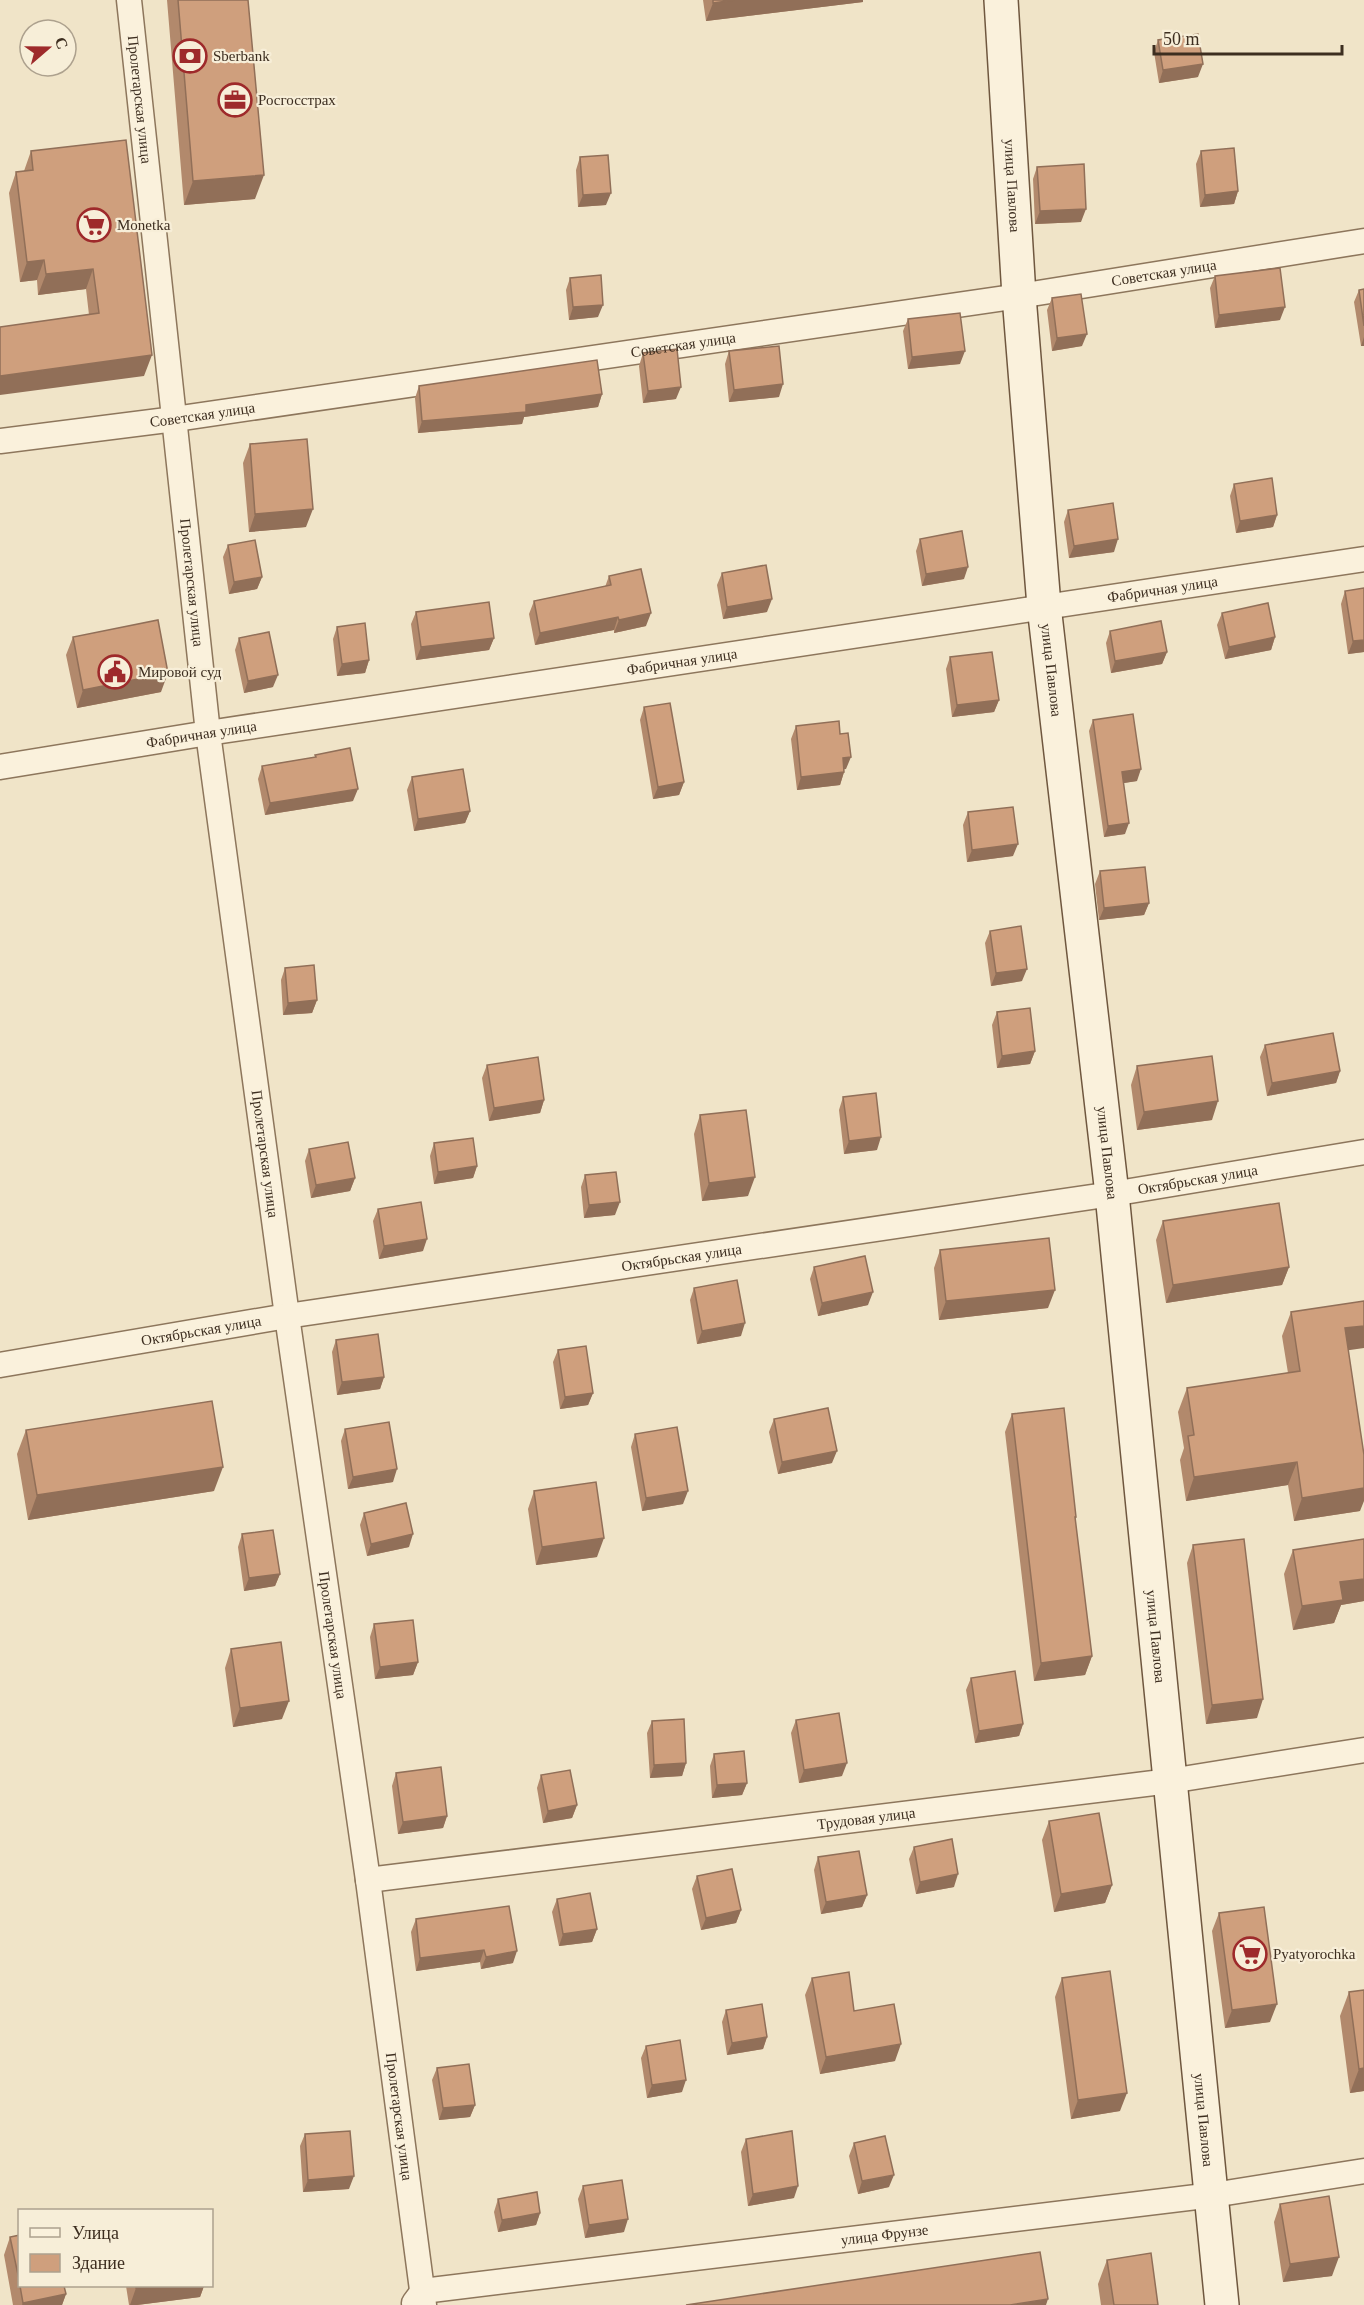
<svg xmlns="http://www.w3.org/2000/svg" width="1364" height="2305" font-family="Georgia,serif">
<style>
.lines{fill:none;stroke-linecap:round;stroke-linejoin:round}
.street-casing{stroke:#8d765c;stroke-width:27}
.secondary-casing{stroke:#6f573f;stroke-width:36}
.street{stroke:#faf1dc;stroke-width:24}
.secondary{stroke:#faf1dc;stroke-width:33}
.wall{fill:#b2896c}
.shaded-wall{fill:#916f58}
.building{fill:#cf9f7d;stroke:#916f58;stroke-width:1.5}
.labels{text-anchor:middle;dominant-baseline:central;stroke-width:4.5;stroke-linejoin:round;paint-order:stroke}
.poi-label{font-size:15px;fill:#3d2e20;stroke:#f7eed8;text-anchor:start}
.street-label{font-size:15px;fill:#3d2e20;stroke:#f7eed8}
</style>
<rect width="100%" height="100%" fill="#f0e4c8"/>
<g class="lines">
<defs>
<g id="street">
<path id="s1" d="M129 0 208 733 287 1316 368 1880 424 2305"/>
<path id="s2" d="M0 441 175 419 1019 296 1364 241"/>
<path id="s3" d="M0 767 208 733 1364 559"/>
<path id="s4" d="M0 1365 287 1316 1112 1194 1364 1152"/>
<path id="s5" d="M368 1880 1170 1781 1364 1750"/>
<path id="s6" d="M414 2303 423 2291 1213 2195 1364 2171"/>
</g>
<g id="secondary">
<path id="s7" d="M1001 0 1019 296 1044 606 1112 1194 1222 2305"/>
</g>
</defs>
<use href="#street" class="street-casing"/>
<use href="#secondary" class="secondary-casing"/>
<use href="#street" class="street"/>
<use href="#secondary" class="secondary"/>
</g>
<path class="wall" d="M167 0H248L255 199 184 205Z
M703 0H863V2L706 21Z
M1158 40 1198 77 1159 83 1154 52Z
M126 140 144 376 89 315 86 289 38 295 37 280 20 282 9 193 16 172 24 171 31 151Z
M1201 151 1238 191 1234 204 1200 207 1196 164Z
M580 157 606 205 578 207 576 170Z
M1037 167 1081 222 1035 224 1033 179Z
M1215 276 1280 320 1215 328 1210 288Z
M570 278 598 317 569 320 566 290Z
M1364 289V346H1361L1354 302 1359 290Z
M1052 298 1082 346 1052 351 1047 310Z
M908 319 960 364 908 369 903 331Z
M729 351 779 397 729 402 725 364Z
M643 353 676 399 643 403 639 366Z
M419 386 602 394 598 407 524 417 522 424 418 433 415 398Z
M250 444 306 527 249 532 243 463Z
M1234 484 1277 515 1273 527 1236 533 1230 496Z
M1068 510 1114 552 1069 558 1064 522Z
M920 539 964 579 922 586 916 551Z
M228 545 262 577 257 589 229 594 223 557Z
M722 573 767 612 723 619 717 585Z
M609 576 646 626 614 633V630L535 645 529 614 534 601 605 587Z
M1345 591 1364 652 1348 654 1341 604Z
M416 612 494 638 489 650 416 660 411 624Z
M1222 613 1275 637 1271 650 1225 659 1217 625Z
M337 627 369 660 365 673 337 676 333 639Z
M1110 631 1167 652 1162 664 1111 673 1106 643Z
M73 637 161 692 77 708 66 655Z
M239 638 273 687 244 693 235 650Z
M950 657 999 700 994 712 952 717 946 669Z
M644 707 684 782 679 795 653 799 640 720Z
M1093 720 1137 781 1123 783 1125 834 1104 837 1089 731Z
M796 726 840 734 846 769H844V772L840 785 797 790 791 739Z
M315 755 353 801 265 815 258 779 262 766 315 757Z
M412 777 470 811 465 823 414 831 407 790Z
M968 812 1013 856 967 862 963 825Z
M1100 871 1149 903 1144 915 1099 920 1095 884Z
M990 931 1022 981 991 986 985 943Z
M285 968 317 1000 312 1013 283 1015 281 980Z
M997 1012 1035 1051 1030 1064 997 1068 992 1025Z
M1265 1045 1340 1071 1336 1083 1267 1096 1260 1057Z
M487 1065 544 1100 540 1113 489 1121 482 1078Z
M1137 1066 1212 1120 1137 1130 1131 1085Z
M843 1097 877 1150 844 1154 839 1110Z
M700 1115 748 1196 702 1201 694 1134Z
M434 1143 477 1166 473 1178 434 1184 430 1156Z
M309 1149 355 1178 350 1191 311 1198 305 1161Z
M585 1175 615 1215 584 1218 581 1187Z
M378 1209 423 1251 379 1259 373 1221Z
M1163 1221 1289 1267 1282 1285 1166 1303 1156 1240Z
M940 1250 1048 1308 939 1320 934 1268Z
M814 1267 868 1305 818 1316 810 1279Z
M694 1288 741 1336 697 1344 690 1300Z
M1291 1312 1348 1350 1360 1511 1294 1521 1288 1485 1186 1501 1180 1460 1184 1448 1178 1412 1187 1388 1288 1373 1282 1336Z
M336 1340 384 1377 380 1389 337 1395 332 1352Z
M558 1350 593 1393 588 1405 560 1409 553 1362Z
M1012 1414 1076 1517 1075 1520 1092 1656 1085 1675 1034 1681 1005 1432Z
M774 1419 832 1463 778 1474 769 1432Z
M345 1429 393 1482 348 1489 341 1441Z
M26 1430 214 1491 28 1520 17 1454Z
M635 1434 683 1504 642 1511 631 1447Z
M534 1491 597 1557 536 1565 528 1509Z
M364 1513 409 1547 367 1556 360 1525Z
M242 1534 280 1574 275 1586 244 1591 238 1547Z
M1364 1539V1601L1341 1605 1334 1623 1293 1630 1284 1574 1293 1550Z
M1193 1545 1257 1718 1206 1724 1187 1563Z
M374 1624 418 1662 413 1675 375 1679 370 1637Z
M231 1649 282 1719 233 1727 225 1668Z
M971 1678 1023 1724 1019 1736 975 1743 966 1690Z
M796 1720 842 1776 799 1783 791 1733Z
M652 1721 686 1763 682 1776 650 1778 647 1733Z
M714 1754 747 1783 742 1795 712 1798 710 1766Z
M396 1773 447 1816 443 1828 398 1834 392 1786Z
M541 1775 577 1805 572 1818 543 1823 537 1788Z
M1049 1821 1112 1885 1105 1903 1054 1912 1042 1840Z
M914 1847 954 1887 916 1894 909 1859Z
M818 1857 867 1895 862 1907 821 1914 814 1870Z
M697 1876 741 1910 736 1923 701 1930 692 1889Z
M557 1899 597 1929 592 1942 559 1946 552 1912Z
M1219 1913 1270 2022 1225 2028 1212 1931Z
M416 1919 513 1963 481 1969 480 1962 416 1971 411 1932Z
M812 1978 854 2011 895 2061 820 2074 805 1995Z
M1062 1978 1120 2111 1071 2119 1055 1997Z
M1364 1990V2091L1350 2093 1340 2016 1349 1992Z
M726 2010 767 2037 763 2049 727 2055 722 2022Z
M646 2046 682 2092 647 2098 641 2058Z
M437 2068 475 2105 470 2117 439 2120 432 2080Z
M305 2134 349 2189 303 2192 300 2146Z
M746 2139 794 2198 748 2206 741 2152Z
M854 2143 889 2187 858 2194 849 2156Z
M583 2186 624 2232 585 2238 578 2199Z
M498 2199 540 2213 536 2225 498 2232 494 2212Z
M1280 2204 1332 2276 1283 2282 1274 2222Z
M10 2237 66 2294 62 2305H13L4 2255Z
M1107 2260 1158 2305H1101L1098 2284Z
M126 2286H204L200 2297 137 2305H129Z"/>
<path class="shaded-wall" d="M734 0H863V2L706 21 713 3Z
M1203 64 1198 77 1159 83 1163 70Z
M264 175 255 199 184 205 193 181Z
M1238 191 1234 204 1200 207 1205 195Z
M611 193 606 205 578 207 583 195Z
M1086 209 1081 222 1035 224 1040 211Z
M44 260 37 280 20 282 27 262Z
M93 269 86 289 38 295 46 274Z
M603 305 598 317 569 320 573 307Z
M1285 307 1280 320 1215 328 1219 315Z
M1087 334 1082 346 1052 351 1057 338Z
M1364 337V346H1361Z
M965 351 960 364 908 369 912 357Z
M152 355 144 376 0 395V376Z
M783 384 779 397 729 402 734 390Z
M681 387 676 399 643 403 648 391Z
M602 394 598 407 524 417 522 424 418 433 422 421Z
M313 509 306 527 249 532 255 514Z
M1277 515 1273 527 1236 533 1240 521Z
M1118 539 1114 552 1069 558 1074 546Z
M968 567 964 579 922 586 926 574Z
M262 577 257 589 229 594 234 582Z
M772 599 767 612 723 619 727 607Z
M651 613 646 626 614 633 619 620Z
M618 617 614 630 535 645 540 633Z
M1275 637 1271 650 1225 659 1229 647Z
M494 638 489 650 416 660 421 647Z
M1364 640V652L1348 654 1353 641Z
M1167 652 1162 664 1111 673 1115 661Z
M369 660 365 673 337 676 342 664Z
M168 673 161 692 77 708 83 690Z
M278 675 273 687 244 693 248 681Z
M999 700 994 712 952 717 957 705Z
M851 757 846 769 838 770 843 758Z
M1141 769 1137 781 1118 784 1122 772Z
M844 772 840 785 797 790 801 777Z
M684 782 679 795 653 799 658 787Z
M358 789 353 801 265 815 270 803Z
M470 811 465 823 414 831 418 819Z
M1129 823 1125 834 1104 837 1108 826Z
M1018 844 1013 856 967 862 972 850Z
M1149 903 1144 915 1099 920 1104 908Z
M1027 969 1022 981 991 986 996 973Z
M317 1000 312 1013 283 1015 288 1003Z
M1035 1051 1030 1064 997 1068 1002 1056Z
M1340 1071 1336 1083 1267 1096 1272 1083Z
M544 1100 540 1113 489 1121 494 1108Z
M1218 1101 1212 1120 1137 1130 1144 1112Z
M881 1137 877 1150 844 1154 849 1141Z
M477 1166 473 1178 434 1184 438 1172Z
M755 1177 748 1196 702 1201 709 1183Z
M355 1178 350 1191 311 1198 316 1185Z
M620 1202 615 1215 584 1218 589 1205Z
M427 1239 423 1251 379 1259 384 1246Z
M1289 1267 1282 1285 1166 1303 1173 1285Z
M1055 1290 1048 1308 939 1320 946 1301Z
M873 1292 868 1305 818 1316 822 1303Z
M745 1323 741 1336 697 1344 702 1331Z
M1364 1326V1348L1336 1352 1345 1328Z
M384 1377 380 1389 337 1395 342 1382Z
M593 1393 588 1405 560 1409 565 1397Z
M837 1451 832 1463 778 1474 782 1462Z
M1297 1462 1288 1485 1186 1501 1194 1477Z
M223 1467 214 1491 28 1520 37 1495Z
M397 1469 393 1482 348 1489 353 1477Z
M1364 1488V1501L1360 1511 1294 1521 1302 1498Z
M688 1491 683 1504 642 1511 646 1498Z
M413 1534 409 1547 367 1556 371 1544Z
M604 1538 597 1557 536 1565 542 1547Z
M280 1574 275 1586 244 1591 249 1578Z
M1364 1579V1601L1341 1605 1334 1623 1293 1630 1302 1606 1340 1582Z
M1092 1656 1085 1675 1034 1681 1041 1663Z
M418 1662 413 1675 375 1679 380 1667Z
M1263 1699 1257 1718 1206 1724 1212 1705Z
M289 1701 282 1719 233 1727 240 1708Z
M1023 1724 1019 1736 975 1743 979 1731Z
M686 1763 682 1776 650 1778 654 1765Z
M847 1763 842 1776 799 1783 804 1770Z
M747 1783 742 1795 712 1798 717 1785Z
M577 1805 572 1818 543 1823 548 1811Z
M447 1816 443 1828 398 1834 403 1822Z
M958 1874 954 1887 916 1894 920 1882Z
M1112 1885 1105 1903 1054 1912 1061 1894Z
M867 1895 862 1907 821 1914 826 1902Z
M741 1910 736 1923 701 1930 706 1918Z
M597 1929 592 1942 559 1946 563 1934Z
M484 1950 480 1962 416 1971 420 1958Z
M517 1951 513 1963 481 1969 486 1957Z
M1277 2004 1270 2022 1225 2028 1232 2010Z
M767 2037 763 2049 727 2055 732 2043Z
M901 2044 895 2061 820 2074 826 2057Z
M1364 2068V2091L1350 2093 1359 2069Z
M686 2080 682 2092 647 2098 652 2085Z
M1127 2093 1120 2111 1071 2119 1078 2100Z
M475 2105 470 2117 439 2120 443 2108Z
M894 2175 889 2187 858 2194 862 2181Z
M354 2176 349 2189 303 2192 308 2180Z
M798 2186 794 2198 748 2206 753 2194Z
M540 2213 536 2225 498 2232 502 2220Z
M628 2219 624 2232 585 2238 589 2225Z
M1339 2257 1332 2276 1283 2282 1290 2264Z
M151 2286H204L200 2297 137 2305H130L136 2288Z
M66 2294 62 2305H22L23 2303Z
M1048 2299 1046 2305H1010Z"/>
<path class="building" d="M178 0H248L264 175 193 181Z
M713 0H734L713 3Z
M1198 34 1203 64 1163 70 1158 40Z
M126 140 152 355 0 376V327L99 313 93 269 46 274 44 260 27 262 16 172 33 170 31 151Z
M1234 148 1238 191 1205 195 1201 151Z
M608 155 611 193 583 195 580 157Z
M1084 164 1086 209 1040 211 1037 167Z
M1280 268 1285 307 1219 315 1215 276Z
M601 275 603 305 573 307 570 278Z
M1364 289V326L1359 290Z
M1081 294 1087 334 1057 338 1052 298Z
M960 313 965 351 912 357 908 319Z
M779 346 783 384 734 390 729 351Z
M677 349 681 387 648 391 643 353Z
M597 360 602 394 526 405V412L422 421 419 386Z
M307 439 313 509 255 514 250 444Z
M1272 478 1277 515 1240 521 1234 484Z
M1113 503 1118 539 1074 546 1068 510Z
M962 531 968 567 926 574 920 539Z
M255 540 262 577 234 582 228 545Z
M766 565 772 599 727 607 722 573Z
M641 569 651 613 619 620 618 617 540 633 534 601 611 585 609 576Z
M1364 588V640L1353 641 1345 591Z
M489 602 494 638 421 647 416 612Z
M1268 603 1275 637 1229 647 1222 613Z
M158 620 168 673 83 690 73 637Z
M1161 621 1167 652 1115 661 1110 631Z
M365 623 369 660 342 664 337 627Z
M269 632 278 675 248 681 239 638Z
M992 652 999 700 957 705 950 657Z
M670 703 684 782 658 787 644 707Z
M1133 714 1141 769 1122 772 1129 823 1108 826 1093 720Z
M839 721 840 734 848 733 851 757 843 758 844 772 801 777 796 726Z
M350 748 358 789 270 803 262 766 316 757 315 755Z
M463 769 470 811 418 819 412 777Z
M1013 807 1018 844 972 850 968 812Z
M1145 867 1149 903 1104 908 1100 871Z
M1021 926 1027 969 996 973 990 931Z
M314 965 317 1000 288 1003 285 968Z
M1030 1008 1035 1051 1002 1056 997 1012Z
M1333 1033 1340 1071 1272 1083 1265 1045Z
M1212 1056 1218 1101 1144 1112 1137 1066Z
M538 1057 544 1100 494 1108 487 1065Z
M876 1093 881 1137 849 1141 843 1097Z
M746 1110 755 1177 709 1183 700 1115Z
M473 1138 477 1166 438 1172 434 1143Z
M348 1142 355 1178 316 1185 309 1149Z
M616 1172 620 1202 589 1205 585 1175Z
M421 1202 427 1239 384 1246 378 1209Z
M1279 1203 1289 1267 1173 1285 1163 1221Z
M1049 1238 1055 1290 946 1301 940 1250Z
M865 1256 873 1292 822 1303 814 1267Z
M737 1280 745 1323 702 1331 694 1288Z
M1364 1301V1326L1345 1328 1364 1455V1488L1302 1498 1297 1462 1194 1477 1188 1436 1194 1435 1187 1388 1300 1371 1291 1312Z
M378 1334 384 1377 342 1382 336 1340Z
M586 1346 593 1393 565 1397 558 1350Z
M212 1401 223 1467 37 1495 26 1430Z
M828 1408 837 1451 782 1462 774 1419Z
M1064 1408 1076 1517H1075L1092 1656 1041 1663 1012 1414Z
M389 1422 397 1469 353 1477 345 1429Z
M677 1427 688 1491 646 1498 635 1434Z
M596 1482 604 1538 542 1547 534 1491Z
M406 1503 413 1534 371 1544 364 1513Z
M273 1530 280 1574 249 1578 242 1534Z
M1244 1539 1263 1699 1212 1705 1193 1545Z
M1364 1539V1579L1340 1582 1343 1600 1302 1606 1293 1550Z
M413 1620 418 1662 380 1667 374 1624Z
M281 1642 289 1701 240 1708 231 1649Z
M1015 1671 1023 1724 979 1731 971 1678Z
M839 1713 847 1763 804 1770 796 1720Z
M684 1719 686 1763 654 1765 652 1721Z
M744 1751 747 1783 717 1785 714 1754Z
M441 1767 447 1816 403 1822 396 1773Z
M570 1770 577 1805 548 1811 541 1775Z
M1099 1813 1112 1885 1061 1894 1049 1821Z
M952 1839 958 1874 920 1882 914 1847Z
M859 1851 867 1895 826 1902 818 1857Z
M732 1869 741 1910 706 1918 697 1876Z
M590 1893 597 1929 563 1934 557 1899Z
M509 1906 517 1951 486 1957 484 1950 420 1958 416 1919Z
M1264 1907 1277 2004 1232 2010 1219 1913Z
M1110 1971 1127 2093 1078 2100 1062 1978Z
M849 1972 854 2011 894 2004 901 2044 826 2057 812 1978Z
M1364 1990V2068L1359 2069 1349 1992Z
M762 2004 767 2037 732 2043 726 2010Z
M680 2040 686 2080 652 2085 646 2046Z
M469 2064 475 2105 443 2108 437 2068Z
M350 2131 354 2176 308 2180 305 2134Z
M792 2131 798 2186 753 2194 746 2139Z
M885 2136 894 2175 862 2181 854 2143Z
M622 2180 628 2219 589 2225 583 2186Z
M537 2192 540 2213 502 2220 498 2199Z
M1329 2196 1339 2257 1290 2264 1280 2204Z
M20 2235V2284L10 2237Z
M1040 2252 1048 2299 1010 2305H686Z
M1151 2253 1158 2305H1114L1107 2260Z
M20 2286H64L66 2294 23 2303Z
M136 2286H151L136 2288Z"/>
<defs>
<symbol id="bank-ring" viewBox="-11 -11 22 22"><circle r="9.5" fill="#f7eed8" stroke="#9e2a2b" stroke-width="1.5"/><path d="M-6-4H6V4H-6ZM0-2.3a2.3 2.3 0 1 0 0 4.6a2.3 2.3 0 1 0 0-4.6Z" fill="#9e2a2b"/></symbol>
<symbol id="office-ring" viewBox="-11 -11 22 22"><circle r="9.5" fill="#f7eed8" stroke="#9e2a2b" stroke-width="1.5"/><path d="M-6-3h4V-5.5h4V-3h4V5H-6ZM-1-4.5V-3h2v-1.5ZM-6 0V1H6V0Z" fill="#9e2a2b"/></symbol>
<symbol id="supermarket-ring" viewBox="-11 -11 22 22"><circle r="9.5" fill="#f7eed8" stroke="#9e2a2b" stroke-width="1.5"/><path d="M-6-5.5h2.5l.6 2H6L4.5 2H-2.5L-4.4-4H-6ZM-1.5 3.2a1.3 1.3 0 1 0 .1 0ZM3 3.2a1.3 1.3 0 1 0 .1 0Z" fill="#9e2a2b"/></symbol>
<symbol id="civic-ring" viewBox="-11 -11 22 22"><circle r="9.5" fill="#f7eed8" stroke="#9e2a2b" stroke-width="1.5"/><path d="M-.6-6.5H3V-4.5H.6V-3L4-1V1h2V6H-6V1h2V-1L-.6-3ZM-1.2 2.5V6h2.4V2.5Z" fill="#9e2a2b"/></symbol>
</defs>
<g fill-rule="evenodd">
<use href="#bank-ring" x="171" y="37" width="38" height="38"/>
<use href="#office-ring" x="216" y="81" width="38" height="38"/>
<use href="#supermarket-ring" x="75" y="206" width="38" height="38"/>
<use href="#civic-ring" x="96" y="653" width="38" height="38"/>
<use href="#supermarket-ring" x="1231" y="1935" width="38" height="38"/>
</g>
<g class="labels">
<g class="poi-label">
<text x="213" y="56">Sberbank</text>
<text x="258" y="100">Росгосстрах</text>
<text x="117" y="225">Monetka</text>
<text x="138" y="672">Мировой суд</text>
<text x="1273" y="1954">Pyatyorochka</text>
</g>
<g class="street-label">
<text stroke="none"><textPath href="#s1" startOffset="100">Пролетарская улица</textPath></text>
<text stroke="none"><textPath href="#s7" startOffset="186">улица Павлова</textPath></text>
<text stroke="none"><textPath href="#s2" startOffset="1176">Советская улица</textPath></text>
<text stroke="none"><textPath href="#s2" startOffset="690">Советская улица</textPath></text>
<text stroke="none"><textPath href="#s2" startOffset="204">Советская улица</textPath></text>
<text stroke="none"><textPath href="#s1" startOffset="586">Пролетарская улица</textPath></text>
<text stroke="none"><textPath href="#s3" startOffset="1176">Фабричная улица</textPath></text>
<text stroke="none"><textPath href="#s3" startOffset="690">Фабричная улица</textPath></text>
<text stroke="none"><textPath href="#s7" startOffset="672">улица Павлова</textPath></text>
<text stroke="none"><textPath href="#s3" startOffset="204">Фабричная улица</textPath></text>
<text stroke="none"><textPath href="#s7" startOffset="1158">улица Павлова</textPath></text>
<text stroke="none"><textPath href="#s1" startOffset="1162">Пролетарская улица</textPath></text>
<text stroke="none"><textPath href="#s4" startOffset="1212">Октябрьская улица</textPath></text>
<text stroke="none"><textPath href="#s4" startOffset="690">Октябрьская улица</textPath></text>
<text stroke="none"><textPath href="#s4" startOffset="204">Октябрьская улица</textPath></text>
<text stroke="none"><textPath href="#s1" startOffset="1648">Пролетарская улица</textPath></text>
<text stroke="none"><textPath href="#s7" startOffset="1644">улица Павлова</textPath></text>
<text stroke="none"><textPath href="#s5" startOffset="502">Трудовая улица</textPath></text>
<text stroke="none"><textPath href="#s1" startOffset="2134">Пролетарская улица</textPath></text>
<text stroke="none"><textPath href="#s7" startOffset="2130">улица Павлова</textPath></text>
<text stroke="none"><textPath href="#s6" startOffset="480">улица Фрунзе</textPath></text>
</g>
</g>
<rect x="18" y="2209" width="195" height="78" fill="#f7eed8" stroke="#ada18e" stroke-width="1.5"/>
<rect x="30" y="2228" width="30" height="9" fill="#faf1dc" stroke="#ada18e" stroke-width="1.5"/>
<text x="72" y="2239" font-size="18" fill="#3d2e20">Улица</text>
<rect x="30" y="2254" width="30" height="18" fill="#cf9f7d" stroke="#ada18e" stroke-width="1.5"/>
<text x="72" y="2269" font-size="18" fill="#3d2e20">Здание</text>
<g transform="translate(48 48) rotate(70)"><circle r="28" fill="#f7eed8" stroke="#ada18e" stroke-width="1.5"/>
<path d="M0-4.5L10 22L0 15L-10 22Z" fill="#9e2a2b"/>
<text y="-9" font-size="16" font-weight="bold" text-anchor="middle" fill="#3d2e20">С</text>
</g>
<path d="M1154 45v9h188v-9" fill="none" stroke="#3d2e20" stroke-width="3"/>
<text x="1163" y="45" font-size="18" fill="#3d2e20" stroke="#f7eed8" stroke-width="4.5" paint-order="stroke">50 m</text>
</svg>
